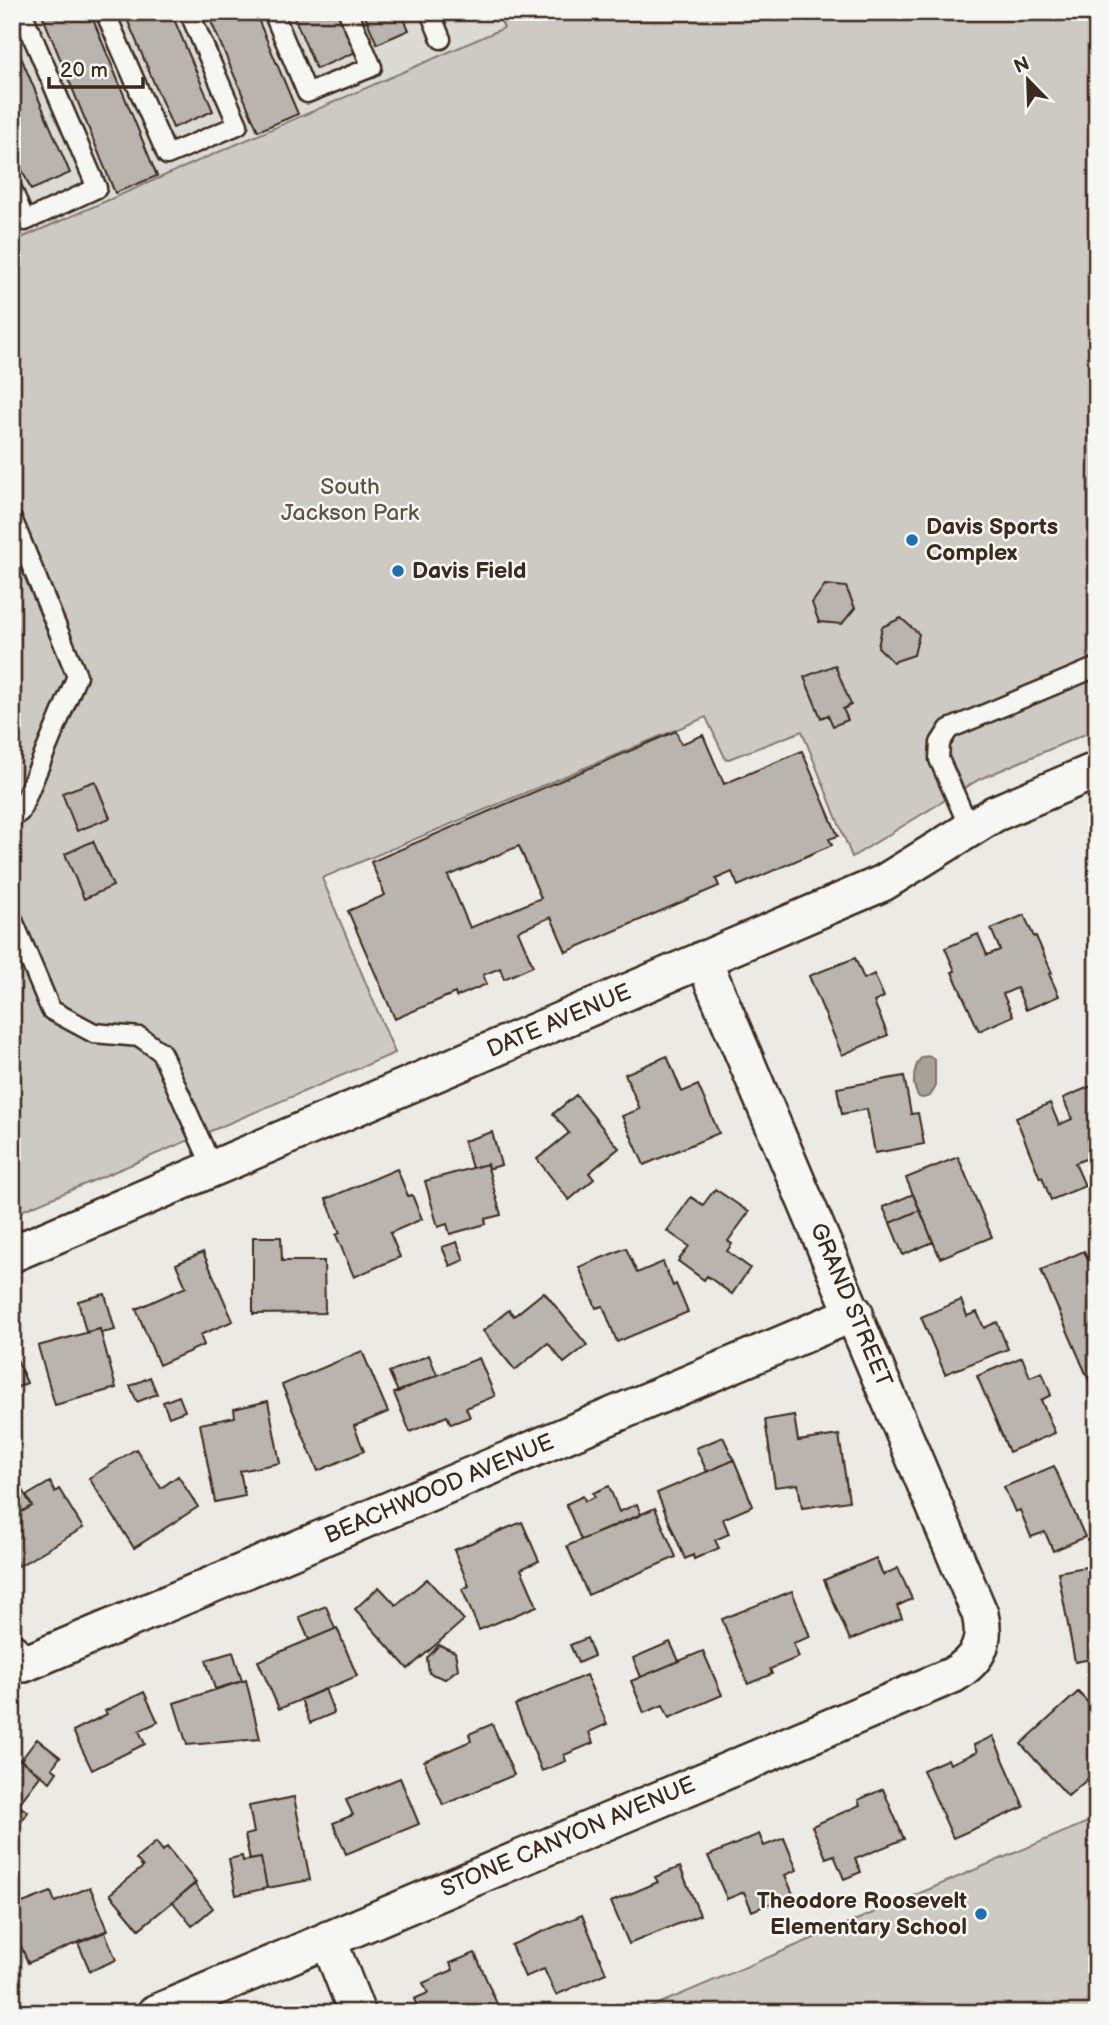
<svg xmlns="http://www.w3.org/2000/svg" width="1109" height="2025" font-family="'Balsamiq Sans',sans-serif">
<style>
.built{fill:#dcdad4}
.green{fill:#cdcac4;stroke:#847a71;stroke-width:2}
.water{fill:#a8a198;stroke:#7c7167;stroke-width:2}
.building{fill:#bab4ae;stroke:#3b2a1e;stroke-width:2;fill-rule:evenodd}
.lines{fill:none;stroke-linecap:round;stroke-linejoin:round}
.lane-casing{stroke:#3b2a1e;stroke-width:23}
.street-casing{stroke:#3b2a1e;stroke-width:40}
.lane{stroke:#f6f6f2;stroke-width:18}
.street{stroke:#f6f6f2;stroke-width:35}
.poi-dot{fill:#1f6fb2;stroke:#f6f6f2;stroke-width:2.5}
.labels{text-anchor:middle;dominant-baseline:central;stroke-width:5;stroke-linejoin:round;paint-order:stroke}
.park-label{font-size:23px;fill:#605248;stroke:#f6f6f2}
.poi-label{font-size:23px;font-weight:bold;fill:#3b2a1e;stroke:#f6f6f2;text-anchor:start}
.street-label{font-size:23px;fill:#3b2a1e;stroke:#f6f6f2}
</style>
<rect width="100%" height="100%" fill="#ebeae5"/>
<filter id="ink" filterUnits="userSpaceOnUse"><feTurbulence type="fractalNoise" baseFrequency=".0143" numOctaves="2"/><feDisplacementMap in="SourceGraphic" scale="14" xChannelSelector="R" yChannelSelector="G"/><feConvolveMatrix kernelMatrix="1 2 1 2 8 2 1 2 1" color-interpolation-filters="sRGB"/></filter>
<g filter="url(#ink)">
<path class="built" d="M12 12H497L504 28 12 242Z"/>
<path class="green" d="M497 12H1097V729L978 780 852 857 802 731 726 760 706 717 322 878 395 1053 12 1215V242L504 28Z
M1097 1818V2013H637Z"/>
<path class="water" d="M930 1056 935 1061V1088L930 1096 923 1098 919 1097C911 1087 913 1066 922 1057Z"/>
<path class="building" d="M41 12H90L157 176 115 193Z
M124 12H171L213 111 173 128Z
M207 12H255L298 114 258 131Z
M292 12H340L356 52 316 69Z
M363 12H401L409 30 377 44Z
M12 36 70 173 31 190 12 147Z
M825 585 846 587 855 608 842 624 819 622 812 603Z
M901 618 919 634 914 655 893 662 878 647 882 627Z
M835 665 851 705 843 709 848 720 833 726 828 715 821 718 804 677Z
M676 731 681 744 703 735 724 784 802 751 838 836 829 839 832 845 738 886 732 872 716 879 719 886 566 952 551 917 518 931 533 966 504 979 500 968 483 975 487 984 456 997 455 993 395 1019 348 911 385 895 371 862ZM519 846 541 898 470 928 448 876Z
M95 781 110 818 77 831 62 793Z
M93 841 113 886 84 899 65 854Z
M1024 915 1034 937 1036 936 1052 973 1049 974 1059 996 1026 1010 1017 988 1003 994 1013 1016 979 1031 952 972 955 971 945 948 978 934 987 955 1000 950 991 929Z
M855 958 864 979 874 974 884 997 874 1002 888 1035 842 1055 809 976Z
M667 1056 682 1092 698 1085 719 1133 644 1165 622 1116 640 1109 625 1074Z
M904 1076 911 1114 918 1113 924 1144 875 1153 867 1109 842 1114 837 1088Z
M1096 1084 1097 1177 1088 1158 1075 1163 1085 1186 1051 1200 1042 1177 1040 1178 1016 1118 1050 1103 1059 1125 1072 1119 1063 1098Z
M576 1095 619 1148 589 1173 594 1179 569 1200 537 1159 569 1133 553 1114Z
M492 1132 501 1165 488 1169 487 1164 472 1168 464 1141Z
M958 1157 992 1237 940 1258 906 1178Z
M487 1164 501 1215 485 1219 486 1224 450 1234 447 1224 438 1227 425 1181Z
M397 1169 408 1196 412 1195 422 1219 390 1233 400 1257 354 1277 336 1235 340 1233 326 1199Z
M715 1189 749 1212 728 1241 732 1244 727 1251 750 1268 732 1294 707 1276 704 1280 678 1261 689 1246 667 1231 691 1197 703 1205Z
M913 1194 920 1210 890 1223 883 1207Z
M920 1210 933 1242 903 1255 890 1223Z
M253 1237H281L282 1261H324L325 1313 253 1314Z
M457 1242 464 1260 450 1266 442 1247Z
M626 1248 637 1273 663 1262 673 1286 676 1284 688 1312 617 1342 603 1306 596 1308 579 1267Z
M1084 1251 1097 1280V1399L1041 1270Z
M203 1252 233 1321 200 1335 204 1345 159 1365 136 1309 186 1287 176 1264Z
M544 1292 587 1345 564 1363 548 1343 515 1370 483 1331 509 1310 514 1316Z
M105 1294 115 1330 101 1333 100 1329 86 1332 78 1301Z
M961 1300 967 1316 977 1312 984 1328 997 1322 1008 1349 945 1374 921 1317Z
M100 1329 116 1388 55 1405 38 1346Z
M12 1348 27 1383 12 1390Z
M362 1351 388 1412 354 1426 364 1451 318 1471 282 1385Z
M429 1355 437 1375 398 1392 389 1372Z
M1022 1357 1030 1377 1042 1372 1051 1395 1041 1400 1055 1433 1009 1452 977 1376Z
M479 1358 495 1396 466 1408 470 1417 451 1424 447 1416 410 1432 394 1393Z
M150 1377 157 1394 137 1402 130 1386Z
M179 1396 185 1411 169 1417 163 1402Z
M268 1401 280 1463 240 1471 245 1496 215 1502 200 1424 235 1417 234 1409Z
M794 1415 798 1441 839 1435 849 1501 802 1508 798 1484 775 1487 765 1420Z
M723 1437 734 1460 707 1472 696 1448Z
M136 1449 161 1488 178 1476 198 1507 134 1548 89 1478Z
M734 1460 753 1506 723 1519 729 1534 715 1540 719 1548 694 1559 693 1555 685 1559 657 1493Z
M1054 1466 1085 1537 1053 1551 1045 1532 1031 1537 1020 1510 1015 1512 1004 1487Z
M14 1469 23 1490 12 1495V1470Z
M50 1482 55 1492 59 1489 83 1528 19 1566 12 1556V1517L32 1506 26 1496Z
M609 1486 619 1512 637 1504 641 1515 581 1540 566 1504 583 1496 585 1501 595 1497 593 1493Z
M23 1490 32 1506 13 1517 12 1495Z
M655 1508 676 1557 588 1595 567 1546Z
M522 1522 539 1561 521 1569 537 1606 479 1630 462 1589 469 1586 454 1550Z
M876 1558 883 1575 898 1568 912 1599 897 1606 902 1618 850 1640 824 1580Z
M1097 1565V1658L1075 1662 1058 1572Z
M427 1579 464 1620 408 1669 355 1609 379 1587 396 1605Z
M792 1591 810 1637 793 1643 799 1657 770 1669 772 1674 748 1684 722 1619Z
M326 1606 335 1629 309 1640 299 1617Z
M337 1628 357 1676 279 1709 258 1661Z
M587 1638 594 1656 578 1663 570 1645Z
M670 1642 679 1661 641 1677 633 1658Z
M439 1645 455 1652 458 1669 445 1679 429 1673 427 1658Z
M703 1651 722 1695 669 1718 663 1705 644 1713 631 1681Z
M233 1652 242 1681 215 1689 206 1660Z
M586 1675 607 1724 589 1732 593 1743 564 1755 566 1761 542 1771 515 1705Z
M246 1680 260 1739 187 1745 174 1703Z
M325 1689 334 1713 310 1723 301 1699Z
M144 1692 158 1722 139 1731 145 1744 92 1770 73 1731 107 1714 105 1711Z
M1078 1692 1097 1712V1771L1068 1796 1021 1744Z
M492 1724 514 1775 443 1805 424 1761 471 1741 469 1734Z
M993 1736 1024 1807 953 1838 923 1770 948 1759 950 1764 977 1752 974 1745Z
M37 1739 60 1757 52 1768 57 1772 50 1782 21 1760Z
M12 1754 41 1775 18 1805 28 1812 14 1832 12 1831Z
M400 1778 419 1824 346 1854 333 1823 353 1815 346 1800Z
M883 1789 904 1839 855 1859 861 1872 844 1879 834 1855 826 1858 812 1826 860 1805 858 1800Z
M294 1797 310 1880 267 1888 261 1858 250 1860 245 1835 254 1833 249 1806Z
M759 1834 764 1846 784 1838 797 1870 785 1875 793 1894 752 1911 744 1892 727 1899 708 1856Z
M156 1842 163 1851 167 1847 196 1883 139 1929 110 1894 143 1867 136 1859Z
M242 1856 243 1861 261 1858 267 1888 236 1895 229 1859Z
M680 1867 700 1915 629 1944 611 1902 658 1882 655 1877Z
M194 1884 213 1908 192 1926 173 1902Z
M90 1887 108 1930 28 1963 12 1925V1907L51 1892 55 1902Z
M582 1915 606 1973 556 1995 544 1969 525 1977 511 1945Z
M105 1932 116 1960 90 1971 78 1943Z
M475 1953 497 2004 476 2013H420L414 1999 428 1993 423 1983 453 1970 450 1963Z"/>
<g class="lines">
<defs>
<path id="lane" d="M105 12 167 155 238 125 189 12
M273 12 307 93 372 67 348 12
M430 12 441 39
M12 189 25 221 97 188 22 12
M12 818 20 812 77 676 13 521
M970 829 939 759 940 743 949 729 1097 667
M12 918 51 1010 94 1033 140 1037 161 1052 213 1169"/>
<path id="street" d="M12 1254 883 883 994 814 1097 770
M12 1652 24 1664 855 1313
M328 1939 357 2013
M155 2013 953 1675C978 1660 987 1643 980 1614L703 959"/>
</defs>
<use href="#lane" class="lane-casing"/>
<use href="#street" class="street-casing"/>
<use href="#lane" class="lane"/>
<use href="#street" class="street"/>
</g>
</g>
<g class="poi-dot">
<circle cx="912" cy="540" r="7"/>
<circle cx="398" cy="571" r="7"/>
<circle cx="981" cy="1914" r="7"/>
</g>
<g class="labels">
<g class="park-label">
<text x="350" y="487">South<tspan x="350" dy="26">Jackson Park</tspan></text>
</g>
<g class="poi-label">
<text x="926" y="527">Davis Sports<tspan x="926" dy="26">Complex</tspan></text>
<text x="412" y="571">Davis Field</text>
<text x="967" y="1901" text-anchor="end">Theodore Roosevelt<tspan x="967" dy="26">Elementary School</tspan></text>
</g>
<g class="street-label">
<text transform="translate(559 1021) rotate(-23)">DATE AVENUE</text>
<text transform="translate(851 1305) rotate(67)">GRAND STREET</text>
<text transform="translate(439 1489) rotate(-23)">BEACHWOOD AVENUE</text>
<text transform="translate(568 1837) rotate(-23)">STONE CANYON AVENUE</text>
</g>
</g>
<rect width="1109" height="2025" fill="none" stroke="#f6f6f2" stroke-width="42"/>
<rect x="21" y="21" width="1067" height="1983" fill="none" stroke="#3b2a1e" stroke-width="2.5" filter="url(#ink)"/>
<g transform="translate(1028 80) rotate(337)" stroke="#f6f6f2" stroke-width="5" paint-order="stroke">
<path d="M0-5L12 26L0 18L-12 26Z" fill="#3b2a1e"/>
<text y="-10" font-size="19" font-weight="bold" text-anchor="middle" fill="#3b2a1e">N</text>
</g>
<path d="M49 77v10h94v-10" fill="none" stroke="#3b2a1e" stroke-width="3.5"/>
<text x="60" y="77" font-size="21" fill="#3b2a1e" stroke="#f6f6f2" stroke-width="5" paint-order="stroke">20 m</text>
</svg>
